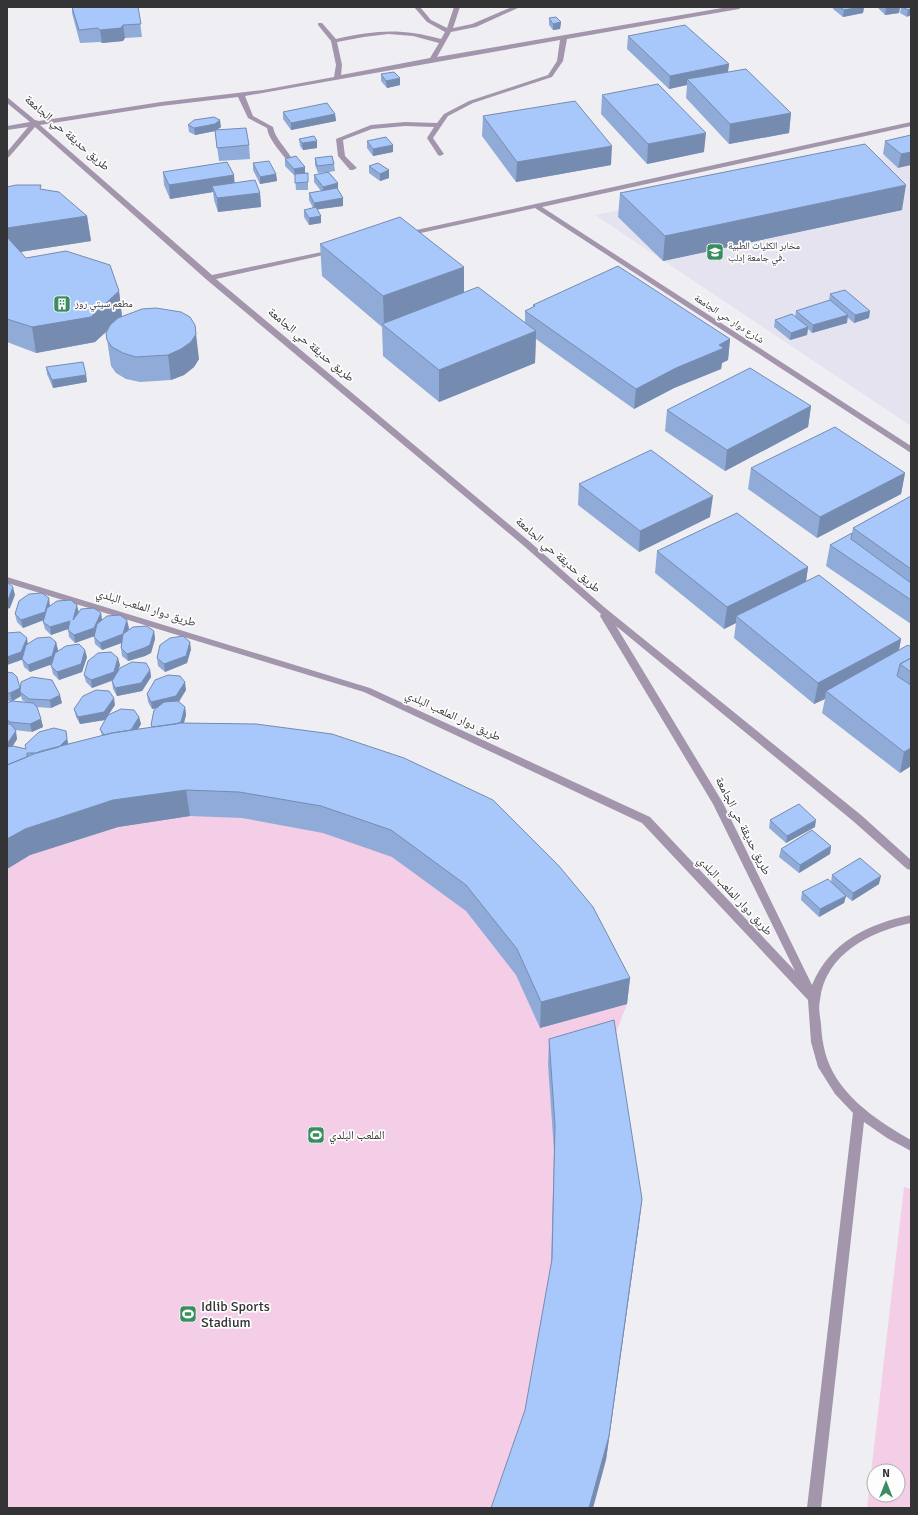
<svg xmlns="http://www.w3.org/2000/svg" width="918" height="1515" font-family="Signika,'Noto Naskh Arabic',sans-serif">
<style>
.built{fill:#e4e3ef}
.green{fill:#f4cde7;fill-rule:evenodd}
.lines{fill:none;stroke-linecap:round;stroke-linejoin:round}
.street{fill:#a395ac;fill-rule:evenodd}
.wall{fill:#90abd8;fill-rule:evenodd}
.shaded-wall{fill:#768bb0}
.building{fill:#a8c7fb;stroke:#768bb0}
.labels{text-anchor:middle;dominant-baseline:central;stroke-width:3.5;stroke-linejoin:round;paint-order:stroke}
.far-poi-label{font-size:10px;fill:#333335;stroke:#fdfdfe;text-anchor:start}
.far-street-label{font-size:10px;fill:#333335;stroke:#fdfdfe}
.street-label{font-size:12px;fill:#333335;stroke:#fdfdfe}
.poi-label{font-size:12px;fill:#333335;stroke:#fdfdfe;text-anchor:start}
.near-poi-label{font-size:14px;fill:#333335;stroke:#fdfdfe;text-anchor:start}
</style>
<rect width="100%" height="100%" fill="#efeff3"/>
<path class="built" d="M911 151V426L595 215 845 163Z"/>
<path class="green" d="M184 750 591 933 627 1004 611 1046 639 1224 606 1460 593 1508H7V793Z
M904 1187 911 1189V1508H867ZM874 1471H898V1495H874Z"/>
<g class="lines">
<path class="street" d="M414 7H420L431 20 447 28 454 7H460L453 28 472 24 512 7H520L476 27 451 32 437 57 728 7H742L739 9 567 39 563 61 552 77 473 103 448 116 433 138 444 154 440 156 438 155 427 138 434 127 405 126 372 129 343 140 345 156 357 168 353 170H350L338 156 336 139 371 125 405 122 437 123 444 114 469 101 548 75 557 61 560 40 245 96 253 116 273 127C275 138 285 147 291 157L287 159 285 158C279 150 268 138 267 128L248 118 238 97 161 106 40 125 212 275 336 249V253H333L216 279 530 542 604 607 861 815 911 860V870L907 869 853 821 616 626 723 803 812 985C830 942 868 924 911 915V923C871 931 825 954 820 1000 818 1008 820 1016 821 1024 822 1044 826 1062 837 1079 855 1106 883 1124 911 1140V1151L887 1138 864 1122 821 1508H807L853 1113 835 1094 818 1067 811 1042 808 1000 642 823 364 692 7 583V577L370 688 650 817 795 971 713 804 600 616 601 614 524 546 207 280 35 127 9 157 7 158V152L28 127 7 130V126L30 122 7 103V97L35 120 39 121 161 102 263 90 334 77 336 65 331 41 318 25V23H322L336 39C376 30 401 28 441 39L445 32 427 22ZM388 34 413 36 439 43 430 58 341 75 342 65 337 42 364 37Z
M911 122V126L542 207 911 446V453L535 208 407 236 403 234 407 232Z"/>
</g>
<path class="wall" d="M72 7H138L142 37 125 38 123 41 102 43 100 42 80 43 72 13Z
M833 7H864L863 13 843 17 833 9Z
M877 7H900L899 13 885 15Z
M901 7H911L907 17 900 13Z
M549 18 561 22 560 29 553 30 549 25Z
M628 36 729 64 728 72 791 113 789 133 729 144 686 98 687 85 669 89 627 49Z
M381 74 400 85 387 88 381 81Z
M602 95 704 152 647 164 601 114Z
M283 112 335 114 336 121 291 130 283 119Z
M483 116 611 165 516 182 482 136Z
M188 125 221 127 217 130 249 145 250 159 219 161 215 131 195 135 189 132Z
M911 135 898 168 883 154 885 141Z
M299 139 317 148 303 150 300 146Z
M367 141 393 152 373 156 367 148Z
M315 158 334 164 335 171 329 172 338 183V190L343 198V206L317 209 321 223 309 225 304 217V210L313 208 309 200V193L321 191 314 182V175L327 172 318 173 315 165Z
M285 159 305 173H308V190H296L295 176 285 166Z
M253 163 276 174 277 181 260 184 253 170Z
M369 166 389 170V178L380 181 369 173Z
M163 172 234 175V183L260 193 261 207 218 212 214 200 213 192 170 199 164 185Z
M7 187 42 189 87 216 91 241 20 252 26 258 119 291 122 316 199 359 194 367 184 375 171 380 140 382 126 379 116 373 111 366 106 333 108 330 95 342 36 353 7 342Z
M620 193 902 210 663 261 618 217Z
M320 244 464 293 525 322V311L533 307V305L730 339 728 360 722 363 721 369 674 388 634 409 536 339 535 363 439 402 383 356 382 327 322 276Z
M830 294 869 318 854 323 847 317V323L812 333 808 329 807 335 790 340 774 327 775 320 795 317 796 311 829 301Z
M46 367 86 375 87 382 53 388 47 374Z
M811 406 808 427 725 471 665 431 667 410Z
M751 468 905 473 901 494 817 538 748 489Z
M579 484 710 517 639 552 578 505Z
M911 496V624L826 566 830 545 852 533 853 528Z
M657 551 808 567 806 582 901 639 899 650 911 647V766L900 773 822 713 825 699 814 704 734 638 736 623 724 629 655 573Z
M50 606 78 613H101L102 620 129 628 128 631H154L155 639 151 653 145 656 128 661 122 656 121 648 122 643 102 650 95 644 94 636 75 643 69 637 68 629 51 635 45 629 43 622 44 620 23 628 17 622 15 614Z
M7 633 28 644 56 642 58 651 87 657 82 672 59 680 53 674 51 666 52 664 30 672 24 667 22 660 7 665Z
M191 649 187 663 165 672 158 666 157 658Z
M120 665 118 671 150 670 151 677 142 691 117 696 113 689 112 681 92 688 86 682 84 675Z
M7 672 20 690 62 703 51 708 36 707 41 719 43 727 32 732 15 730 17 739 13 746 26 749 66 731 68 744 102 736 100 729 108 716 105 720 80 724 76 717 74 709 115 705 108 715 139 717 141 724 138 729 151 728V725L156 708 152 709 148 702 147 694 186 690 179 702 185 707 186 715 184 723 256 724 630 978 627 1004 540 1028 516 975 466 911 392 857 323 833 242 818 190 816 118 827 30 855 7 869V703L11 701H7ZM21 696 22 700 26 702 13 701Z
M770 820 815 827 786 843 769 828Z
M831 846 830 854 799 873 779 857 781 849Z
M832 875 879 884 852 901 843 894 846 896 844 903 819 917 801 900 802 892 831 882Z
M549 1039 642 1199 639 1224 606 1460 551 1265 554 1151 548 1065Z"/>
<path class="shaded-wall" d="M860 7H864L863 13 843 17 844 10Z
M894 7H900L899 13 885 15 886 8Z
M911 9V15L907 17 908 10Z
M561 22 560 29 553 30V24Z
M123 25 125 38 123 41 102 43 100 30Z
M729 64 727 77 687 79V85L669 89 670 76Z
M400 78V85L387 88 386 81Z
M791 113 789 133 729 144 730 124Z
M335 114 336 121 291 130V123Z
M220 120 221 127 215 131 195 135 194 128Z
M706 133 704 152 647 164 648 144Z
M317 141V148L303 150 302 143Z
M393 145V152L373 156V149Z
M612 146 611 165 516 182 517 162Z
M911 152V165L898 168 901 154Z
M305 167V174L295 176 294 169Z
M389 170V178L380 181V174Z
M276 174 277 181 260 184V177Z
M234 175 235 188 212 186 213 192 170 199 169 185Z
M338 183V190L323 194V187Z
M906 185 902 210 663 261 665 236Z
M260 193 261 207 218 212 217 198Z
M343 198V206L314 210V203Z
M87 216 91 241 7 254V228Z
M321 216V223L309 225V218Z
M464 267V298L384 325 383 296Z
M119 291 122 317 95 342 36 353 32 327Z
M870 311 869 318 854 323 855 315Z
M848 315 847 323 812 333 813 325Z
M195 325 199 359 194 367 184 375 171 380 168 355Z
M808 327 807 335 790 340 791 333Z
M536 331 535 363 439 402V370Z
M730 339 728 360 722 363 721 369 674 388 634 409 636 389Z
M86 375 87 382 53 388 52 380Z
M811 406 808 427 725 471 727 450Z
M905 473 901 494 817 538 820 517Z
M713 496 710 517 639 552 640 531Z
M808 567 805 588 736 616V623L724 629 727 607Z
M13 587 15 595 10 608 7 609V600Z
M49 598 50 606 46 619 23 628 21 620Z
M77 605 79 613 73 620Z
M101 613 102 621 95 636 75 643 74 635Z
M127 620 129 628 124 642 102 650 100 643Z
M70 621 71 628 51 635 50 627Z
M154 631 155 639 151 653 145 656 128 661 127 654Z
M27 638 28 645 23 659 7 665V657Z
M901 639 897 660 826 691 825 699 814 704 818 683Z
M56 642 58 650 53 664 30 672 28 665Z
M190 642 191 649 187 663 165 672 164 664Z
M85 650 87 657 82 672 59 680 57 672Z
M118 658 120 665 115 679 92 688 91 680Z
M150 670 151 677 142 691 117 696 115 688Z
M185 682 186 690 177 704 152 709 151 702Z
M20 688 21 696 12 701 10 693Z
M60 695 62 703 51 708 50 700Z
M114 698 115 705 105 720 80 724 78 717Z
M185 707 186 715 182 730 159 739Z
M139 717 141 724 132 739 107 744Z
M41 719 43 727 32 732 30 724Z
M16 731 17 739 8 753 7 754V744Z
M67 739 69 747 53 752Z
M911 748V766L900 773 904 752Z
M186 790 190 816 118 827 30 855 7 869V839L25 829 113 800Z
M816 820 815 827 786 843 787 836Z
M831 846 830 854 799 873 800 865Z
M881 876 879 884 852 901 853 893Z
M846 896 844 903 819 917 820 909Z
M630 978 627 1004 540 1028 541 1002Z
M642 1199 639 1224 606 1460 593 1508H589Z"/>
<path class="building" d="M72 7H138L141 24 123 25 121 28 100 30 98 28 79 30Z
M840 7H860L844 10Z
M902 7H911V9L908 10Z
M556 17 561 22 553 24 549 18Z
M685 25 729 64 670 76 628 36Z
M746 69 791 113 730 124 687 79Z
M394 72 400 78 386 81 381 74Z
M658 84 706 133 648 144 602 95Z
M575 101 612 146 517 162 483 116Z
M327 103 335 114 291 123 283 112Z
M214 117 220 120 215 124 194 128 188 125 194 120Z
M246 128 249 145 217 148 215 130Z
M911 135V152L901 154 885 141Z
M314 136 317 141 302 143 299 139Z
M386 137 393 145 373 149 367 141Z
M865 144 906 185 665 236 620 193Z
M296 156 305 167 294 169 285 159Z
M332 156 334 164 317 166 315 158Z
M269 161 276 174 260 177 253 163Z
M227 162 234 175 169 185 163 172Z
M378 163 389 170 380 174 369 166Z
M328 172 338 183 323 187 314 175Z
M308 173V182L295 183V174Z
M255 180 260 193 217 198 212 186Z
M16 185H41L40 189 59 192 87 216 7 228V187Z
M337 188 343 198 314 203 309 193Z
M316 207 321 216 309 218 304 210Z
M400 217 464 267 383 296 320 244Z
M7 237 26 258 66 251 110 265 119 291 91 317 32 327 7 319Z
M618 266 730 339 719 345 724 348 676 368 636 389 525 311 535 306 533 305Z
M478 287 536 331 439 370 382 324Z
M845 290 870 311 855 315 830 294Z
M830 300 848 315 813 325 796 311Z
M156 308 181 312 190 317 195 325 196 334 191 342 181 349 168 355 136 357 123 353 112 347 107 340 106 333 110 325 118 318 142 309Z
M792 314 808 327 791 333 775 320Z
M83 362 86 375 52 380 46 367Z
M750 368 811 406 727 450 667 410Z
M835 427 905 473 820 517 751 468Z
M651 450 713 496 640 531 579 484Z
M911 496V569L853 528Z
M737 513 808 567 727 607 657 551Z
M852 533 851 539 911 583V600L830 545Z
M819 575 901 639 818 683 736 616Z
M7 582 13 587 8 600H7Z
M42 593 49 598 45 612 21 620 15 614 19 601 29 594Z
M71 600 77 605 73 620 81 609 94 608 101 613 94 628 74 635 68 630 70 621 50 627 43 622 47 608 57 601Z
M120 615 127 620 123 634 100 643 94 637 97 624 107 616Z
M147 626 154 631 150 645 144 648 127 654 121 648 123 634 133 627Z
M20 632 27 638 21 652 7 657V633Z
M183 636 190 642 186 656 164 664 157 658 160 645 170 638Z
M50 637 56 642 52 656 28 665 22 659 26 645 37 638Z
M79 644 85 650 81 664 57 672 51 666 55 653 66 646Z
M908 645 911 647V658L900 664 897 676 911 685V748L904 752 826 691Z
M111 652 118 658 114 672 91 680 84 675 88 661 98 653Z
M911 658V672L900 664Z
M132 662 146 663 150 670 141 683 115 688 112 681 120 668Z
M7 672 13 673 17 677 20 688 10 693H7Z
M168 675 180 676 185 682 176 696 151 702 147 694 155 680Z
M32 677 52 680 60 695 50 700 29 699 20 692 21 682Z
M96 690 109 691 114 698 104 712 78 717 74 709 83 696Z
M12 701 33 703 37 707 41 719 30 724 10 722 7 720V703Z
M178 701 185 707 181 722 176 724 153 727 151 725 154 710 164 702Z
M121 709 134 710 139 717 131 730 112 733 104 735 100 729 108 715Z
M180 723 256 724 332 734 404 758 493 800 559 866 593 907 630 978 541 1002 517 949 466 885 391 830 321 806 239 792 186 790 113 800 25 829 7 839V765L41 751 112 733Z
M7 724H11L16 731 7 744Z
M54 728 66 731 67 739 59 747 37 753H27V757L7 765V747L13 746 26 749 25 745 39 732Z
M799 804 816 820 787 836 770 820Z
M812 830 831 846 800 865 781 849Z
M860 858 881 876 853 893 832 875Z
M828 879 846 896 820 909 802 892Z
M614 1020 642 1199 609 1436 589 1508H491L525 1410 552 1259 555 1125 549 1039Z"/>
<defs>
<symbol id="university-square" viewBox="-11 -11 22 22"><rect x="-9" y="-9" width="18" height="18" rx="4" fill="#398d60" stroke="#fdfdfe"/><path d="M0-5L7-2L0 1L-7-2ZM-4 1L0 2.5L4 1V4Q0 6-4 4Z" fill="#fff"/></symbol>
<symbol id="building-square" viewBox="-11 -11 22 22"><rect x="-9" y="-9" width="18" height="18" rx="4" fill="#398d60" stroke="#fdfdfe"/><path d="M-4-6H4V6H1V3H-1V6H-4ZM-2.5-4.3h1.7v1.8h-1.7ZM.8-4.3h1.7v1.8H.8ZM-2.5-1h1.7V.8h-1.7ZM.8-1h1.7V.8H.8Z" fill="#fff"/></symbol>
<symbol id="stadium-square" viewBox="-11 -11 22 22"><rect x="-9" y="-9" width="18" height="18" rx="4" fill="#398d60" stroke="#fdfdfe"/><path d="M0-5a6.5 5 0 1 0 0 10a6.5 5 0 1 0 0-10ZM-3.5-1.8h7v3.6h-7Z" fill="#fff"/></symbol>
</defs>
<g fill-rule="evenodd">
<use href="#university-square" x="705" y="242" width="20" height="20"/>
<use href="#building-square" x="52" y="294" width="20" height="20"/>
<use href="#stadium-square" x="306" y="1125" width="20" height="20"/>
<use href="#stadium-square" x="178" y="1304" width="20" height="20"/>
</g>
<g class="labels">
<g class="far-poi-label">
<text x="728" y="246">مخابر الكليات الطبية<tspan x="728" dy="12">في جامعة إدلب.</tspan></text>
<text x="75" y="304">مطعم سيتي روز</text>
</g>
<g class="far-street-label">
<text transform="translate(729 319) rotate(33)">شارع دوار حي الجامعة</text>
</g>
<g class="street-label">
<text transform="translate(67 133) rotate(41)">طريق حديقة حي الجامعة</text>
<text transform="translate(311 345) rotate(40)">طريق حديقة حي الجامعة</text>
<text transform="translate(558 555) rotate(41)">طريق حديقة حي الجامعة</text>
<text transform="translate(146 608) rotate(17)">طريق دوار الملعب البلدي</text>
<text transform="translate(453 716) rotate(25)">طريق دوار الملعب البلدي</text>
<text transform="translate(743 826) rotate(63)">طريق حديقة حي الجامعة</text>
<text transform="translate(735 896) rotate(47)">طريق دوار الملعب البلدي</text>
</g>
<g class="poi-label">
<text x="329" y="1135">الملعب البلدي</text>
</g>
<g class="near-poi-label">
<text x="201" y="1306">Idlib Sports<tspan x="201" dy="16">Stadium</tspan></text>
</g>
</g>
<rect width="918" height="1515" fill="none" stroke="#333335" stroke-width="16"/>
<g transform="translate(886 1483)"><circle r="19" fill="#fdfdfe" stroke="#acacae"/>
<path d="M0-3L7 15L0 10L-7 15Z" fill="#398d60"/>
<text y="-6" font-size="11" font-weight="bold" text-anchor="middle" fill="#333335">N</text>
</g>
</svg>
